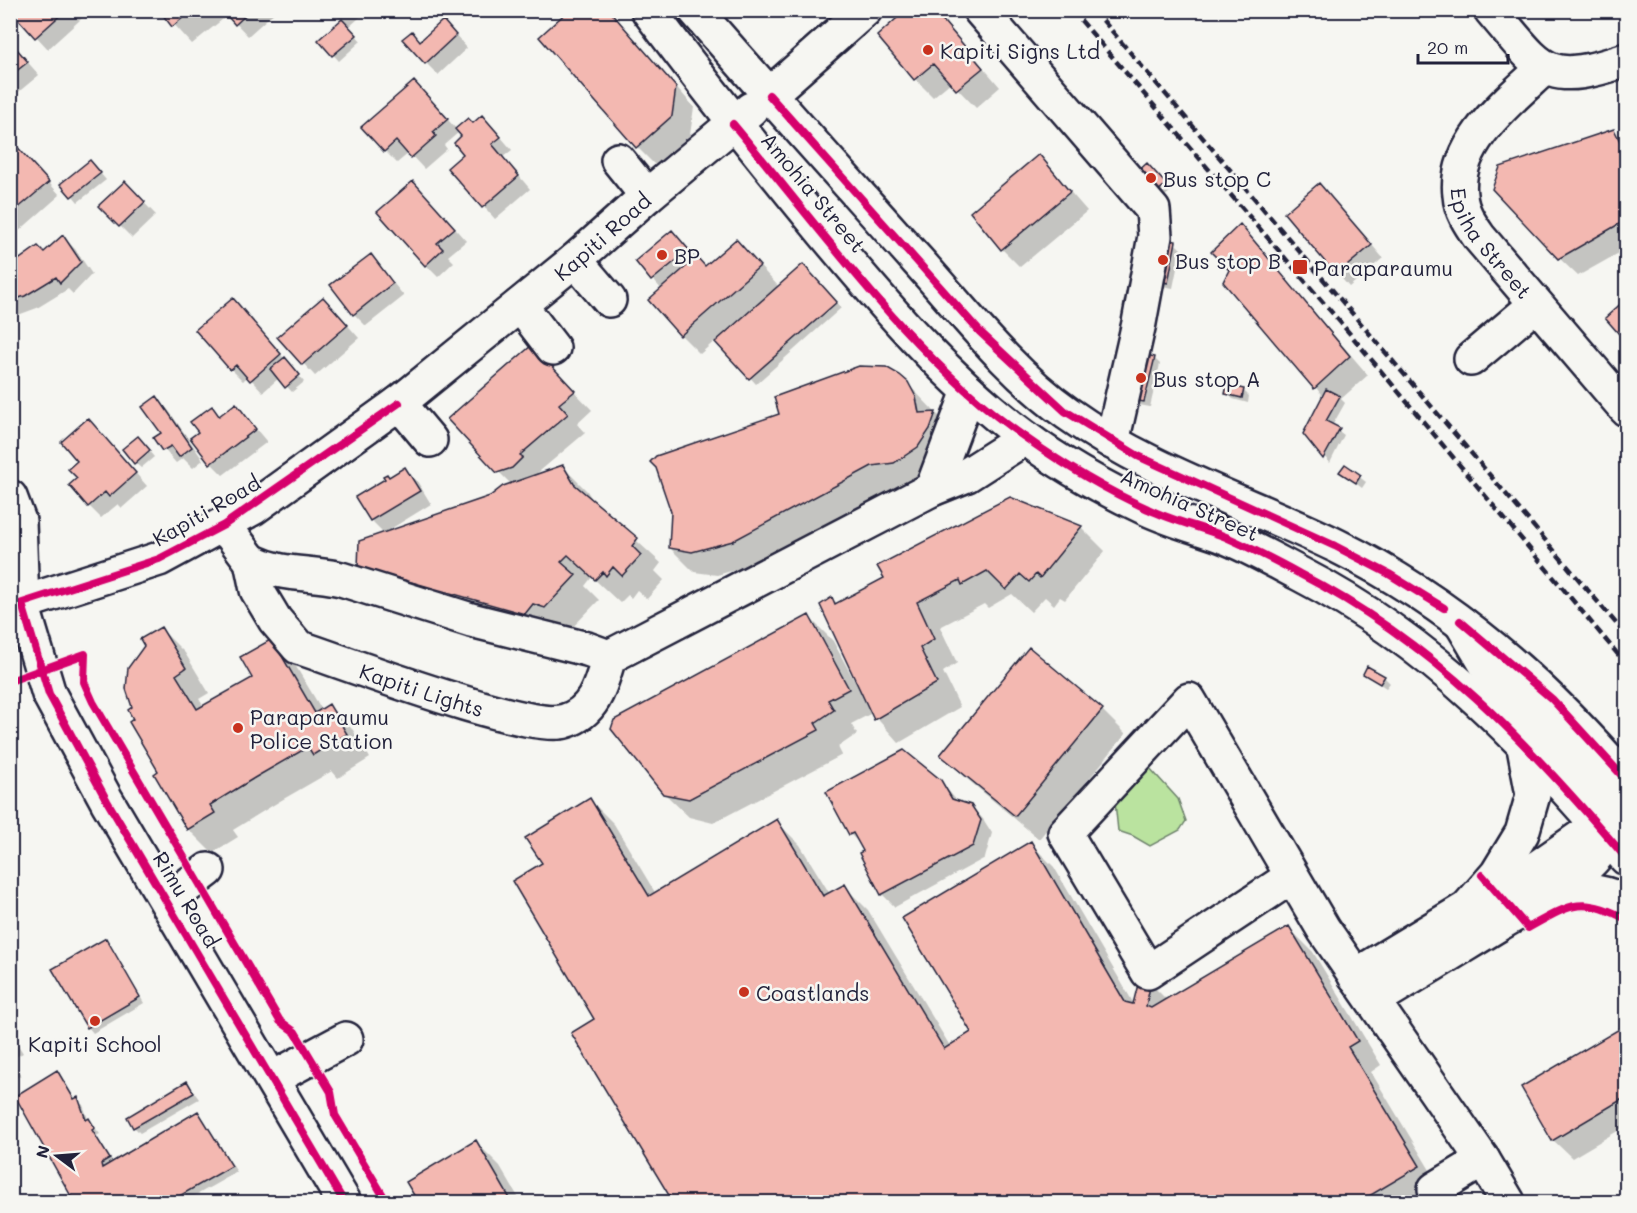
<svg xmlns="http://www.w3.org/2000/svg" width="1637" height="1213" font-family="Mali,sans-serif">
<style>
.green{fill:#bae39f;stroke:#6e826d;stroke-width:1.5}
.shadow{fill:#0003}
.building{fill:#f3b8b1;stroke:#22223b;stroke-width:1.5}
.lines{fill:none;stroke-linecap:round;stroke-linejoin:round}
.minor-casing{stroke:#22223b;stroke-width:38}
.major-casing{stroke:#22223b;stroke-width:38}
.minor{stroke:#f6f6f2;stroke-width:33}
.major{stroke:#f6f6f2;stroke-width:33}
.rail{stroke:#22223b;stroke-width:4.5;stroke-dasharray:9 4.5;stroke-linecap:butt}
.cycleway-casing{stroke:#f6f6f2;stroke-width:11}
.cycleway{stroke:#d6006c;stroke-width:8}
.poi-dot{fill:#c8321e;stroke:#f6f6f2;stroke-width:2}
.labels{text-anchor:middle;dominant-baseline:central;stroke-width:5;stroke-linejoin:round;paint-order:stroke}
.poi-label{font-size:21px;fill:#22223b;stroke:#f6f6f2;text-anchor:start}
.street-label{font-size:21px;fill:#22223b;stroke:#f6f6f2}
</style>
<rect width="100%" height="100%" fill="#f6f6f2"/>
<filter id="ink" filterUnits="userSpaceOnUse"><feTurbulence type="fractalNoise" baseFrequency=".0167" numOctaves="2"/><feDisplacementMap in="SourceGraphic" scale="12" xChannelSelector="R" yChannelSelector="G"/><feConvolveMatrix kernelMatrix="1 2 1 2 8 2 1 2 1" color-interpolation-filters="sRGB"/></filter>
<g filter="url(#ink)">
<path class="green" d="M1148 766 1178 799 1186 821 1180 830 1150 846 1133 836 1118 831 1115 802Z"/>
<path class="shadow" d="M12 10H91L48 49Z
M161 10H277L248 36 228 15 192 44Z
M332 10H368L349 27 361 41 339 61 320 40 342 21Z
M609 10 694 107 690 135 655 165 637 147Z
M934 10 1000 87 976 108 951 82 933 97 915 79Z
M455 34 467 48 438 75 426 63Z
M10 42 39 75 10 99Z
M426 95 457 130 473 124 494 129 512 150 503 157 530 189 495 219 449 168 465 154 463 137 459 132 444 145 447 149 424 169 409 153 397 163 385 151Z
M1614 131 1626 143V249L1578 276 1559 258Z
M10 145 24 155 60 195 18 232 10 225Z
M1039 156 1087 211 1020 267 1002 249Z
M1147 165 1171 191 1163 198 1139 172Z
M95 167 106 180 78 202 63 184Z
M125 183 156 215 132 238 100 206Z
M425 195 466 241 448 256 454 262 438 277 426 265Z
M1331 197 1383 258 1349 287 1286 213Z
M1240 226 1368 375 1341 399 1345 403 1332 426 1344 435 1330 463 1304 433 1323 397 1230 270Z
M63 237 75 249 92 274 73 294 68 289 37 308 10 318V268L44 254Z
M736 241 779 287 809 272 841 308 756 384 716 340 700 354 681 335 651 300 662 290 637 261 684 244 706 268Z
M1175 243 1181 249 1173 288 1158 285Z
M371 256 404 296 366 326 354 314Z
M1626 301V340L1607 318Z
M335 311 359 338 315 376 279 337Z
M245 312 304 382 292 392 279 378 263 392 248 376 243 381 231 369Z
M1154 358 1160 364 1150 407 1134 404Z
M550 366 592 410 577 424 585 433 534 476 563 467 587 491 594 502 661 563 655 571 664 580 647 599 637 590 631 598 628 595 620 603 592 577 585 586 599 600 569 631 384 590 360 566 511 484 499 472Z
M907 383 959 437 941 471 757 564 717 575 694 572 670 548Z
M1243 390 1249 396 1248 403 1233 399 1227 393Z
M157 398 169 411 203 460 193 468 183 458 176 463 155 439 163 434Z
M236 405 267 442 223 475 211 463 200 432 211 408 220 417Z
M100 433 147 486 122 508 118 504 101 518 89 506 79 479V461Z
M143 444 154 457 141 468 135 463Z
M1345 466 1366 482 1362 488 1341 472Z
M405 469 417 481 431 504 384 533 371 520 357 497Z
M1081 527 1105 551 1065 600 1060 597 1054 605 1045 597 1031 612 1012 594 988 608 984 604 940 627 957 663 943 672 960 707 899 743 872 713 851 724 857 734 838 747 842 755 713 823 689 817 664 793 809 617 833 641 854 680 856 679 832 599 838 604Z
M161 629 185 653 209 693 199 699 204 707 254 678 271 641 295 665 322 710 329 706 353 730 370 758 338 778 332 771 280 801 233 830 238 837 212 853 188 829 135 720 127 679 133 661Z
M1029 649 1102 710 1126 734 1039 839 966 778 942 755Z
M1365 674 1384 677 1390 683 1386 688Z
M940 781 958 802 971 806 983 819 992 833 985 858 895 907 882 894 861 854 865 852 862 846 850 834Z
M590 800 614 824 656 894 776 821 800 845 830 894 844 886 868 910 950 1046 973 1033 1030 843 1054 867 1134 1004 1150 983 1167 1000 1289 928 1313 952 1381 1065 1371 1072 1442 1190 1422 1202H675L573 1033 597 1019 544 864Z
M106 940 144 1003 93 1033 88 1027Z
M1626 1026V1126L1572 1158 1553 1140 1523 1087Z
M10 1032 23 1053 12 1059 21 1075 10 1081Z
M57 1072 76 1100 83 1105 88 1119 100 1134 96 1136 113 1163 198 1112 237 1172 184 1202H66L74 1198Z
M187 1083 199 1099 140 1133 134 1127Z
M476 1142 500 1166 521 1202H420L408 1182Z"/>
<path class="building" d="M10 10H66L35 38Z
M159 10H192L172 27Z
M222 10H251L235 25Z
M569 10H609L676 87 672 116 636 148 539 37Z
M906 10H934L983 68 956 90 933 64 914 80 877 36Z
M342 19 357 35 332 56 318 40Z
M443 20 456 35 425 64 402 39 412 31 420 41Z
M10 41 28 62 10 76Z
M414 81 448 119 433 132 436 136 411 158 396 141 384 152 361 127Z
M482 115 501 137 492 144 519 176 482 208 447 168 463 154 454 143 461 136 455 129 468 118 473 123Z
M1614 129 1626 154V220L1558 259 1492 189 1500 167Z
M12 141 49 182 10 215V143Z
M1039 154 1070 192 1001 250 970 212Z
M90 160 101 173 71 197 60 184Z
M1147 163 1166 184 1156 193 1137 172Z
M125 181 145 202 119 227 98 206Z
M413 181 455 228 437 243 443 249 425 266 377 212Z
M1319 183 1372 245 1336 275 1284 213Z
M1240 224 1350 356 1314 389 1223 282 1229 270 1211 252Z
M672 230 689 250 651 281 635 261Z
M63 235 81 262 60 283 56 277 25 296 10 301V266L38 246 44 252Z
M1159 238 1176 241 1168 283 1151 279Z
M736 239 760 266 680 336 648 300 697 257 705 266Z
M371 254 393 283 353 315 330 285Z
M803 264 837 302 749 379 715 342Z
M323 297 348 325 302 365 277 337Z
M233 298 281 354 250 381 236 365 230 370 195 330Z
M1626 299V342L1605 318Z
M532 345 575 391 559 404 568 414 520 455 523 457 512 468 497 473 447 419Z
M1138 353 1155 357 1144 402 1127 399Z
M285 357 300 375 285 388 270 369Z
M859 366 886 367 900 375 908 382 916 397 919 413 936 412 930 429 918 447 894 463 872 466 733 541 692 552 669 548 671 512 656 468 650 462 656 456 779 414 774 397Z
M1227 385 1244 389 1242 398 1225 394Z
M1326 389 1340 396 1326 421 1340 428 1323 459 1303 434Z
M157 396 192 447 179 457 171 446 162 451 153 438 161 433 142 407Z
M236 403 256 429 210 464 190 438 198 432 190 422 212 406 219 416Z
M88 418 136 473 109 497 105 492 88 507 69 485 77 478 68 469 77 461 61 442Z
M138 436 150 450 134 464 122 449Z
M1345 464 1361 475 1356 483 1339 472Z
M563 465 574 484 638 538 632 546 641 555 622 576 613 567 606 576 603 572 595 580 568 555 561 562 576 575 545 608 533 604 525 614 358 567 359 541 490 496 503 486Z
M405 467 420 491 370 521 355 497 385 479 383 476 387 474 389 477Z
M1010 497 1082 526 1040 578 1036 574 1029 582 1020 574 1006 590 987 571 962 585 960 580 917 602 934 639 920 648 937 683 874 720 820 605 832 597 835 604 884 578 877 566Z
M809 615 849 689 828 700 834 710 815 723 819 730 689 799 663 794 611 729 614 720Z
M161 627 186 668 176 675 197 709 252 678 240 657 272 639 315 713 329 704 347 734 313 755 308 747 256 777 210 805 215 813 187 830 154 774 158 771 129 722 133 719 128 710 132 707 126 689 128 668 144 646 140 639Z
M1029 647 1103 709 1015 816 940 755Z
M1367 666 1385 676 1380 684 1363 674Z
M904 750 941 780 952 799 971 805 981 820 973 846 881 895 859 853 863 851 853 833 849 835 826 792Z
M590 798 649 896 777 819 823 896 845 884 944 1049 971 1032 902 918 1031 841 1125 1002 1133 1004 1139 980 1151 982 1146 1006 1151 1008 1289 926 1358 1041 1348 1047 1420 1166 1359 1202H673L571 1033 594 1019 512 881 542 863 525 838Z
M106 938 140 997 87 1028 52 969Z
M1626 1025V1097L1552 1141 1521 1087Z
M57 1070 74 1099 78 1097 86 1120 89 1118 95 1128 92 1130 110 1159 101 1164 102 1168 198 1111 232 1166 169 1202H63L72 1198 15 1096Z
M187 1081 194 1093 133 1128 127 1117Z
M476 1140 512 1202H418L406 1182Z"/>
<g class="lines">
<defs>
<g id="minor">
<path d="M980 10 1153 210 1155 236 1139 323 1112 442"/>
<path d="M1491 10C1543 71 1544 87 1626 60"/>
<path id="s1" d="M1544 68C1510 100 1453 143 1460 195 1461 211 1470 224 1479 237L1626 409"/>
<path d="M769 95 865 10"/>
<path d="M618 160 647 196"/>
<path d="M575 260 609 300"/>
<path d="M520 305 553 348"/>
<path d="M1471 359 1535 305"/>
<path d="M399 403 430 440"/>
<path d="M932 489 969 391"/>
<path d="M10 497 19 521 22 604"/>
<path id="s2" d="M224 525 251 561 257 590 275 620 298 647C344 662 529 733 565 721 595 712 601 684 609 657L932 489 967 475 1025 438"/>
<path d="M251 561C285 577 307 571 341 579L471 620 587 649 609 657"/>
<path d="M1291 877 1148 972 1065 833 1189 700 1324 930 1483 1160 1508 1202"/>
<path d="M1548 898C1576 889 1599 888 1626 902"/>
<path d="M1485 899 1538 867 1591 830 1606 826 1624 831"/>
<path d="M167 901 208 870"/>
<path d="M1355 976 1467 908 1497 874 1522 833 1533 795 1523 742"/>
<path d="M1374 1000C1416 975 1458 949 1499 924 1529 906 1584 877 1602 848 1614 831 1613 810 1606 791L1487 666 1462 624"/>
<path d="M273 1078 346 1039"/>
<path d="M1435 1189 1483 1160"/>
</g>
<g id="major">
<path d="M648 10C705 86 764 160 824 233 885 306 946 378 1023 436 1060 464 1105 489 1148 509 1172 520 1198 527 1223 536 1249 546 1275 561 1300 574 1434 643 1530 745 1626 858"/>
<path d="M695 10C768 94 842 176 916 259 964 312 1008 371 1067 413 1149 472 1247 502 1337 546 1452 603 1543 684 1626 780"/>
<path d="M22 604 49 694 107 801 344 1202"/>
<path id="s3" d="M10 607 159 559 253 508 399 403 575 260 647 196 751 109"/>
</g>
</defs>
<use href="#minor" class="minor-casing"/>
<use href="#major" class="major-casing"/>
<use href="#minor" class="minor"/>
<use href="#major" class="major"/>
<path class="rail" d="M1072 10 1340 322 1626 664
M1094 10 1626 635"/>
<defs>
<path id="cycleway" d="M769 95 980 332 1065 411 1138 456 1335 546 1389 574 1444 608
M733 124C821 229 913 360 1026 438 1064 465 1106 490 1148 509 1173 521 1200 527 1226 537 1251 548 1276 561 1300 574 1435 643 1529 744 1626 858
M22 604 49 694 107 801 344 1202
M10 607 159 559 224 525 399 403
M1460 621 1552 699 1626 780
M10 681 85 654 84 682 93 702 280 1021 295 1032 331 1092 335 1115 387 1202
M1482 875 1528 928C1569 905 1582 895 1626 919"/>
</defs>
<use href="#cycleway" class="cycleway-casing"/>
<use href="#cycleway" class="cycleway"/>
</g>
</g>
<g class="poi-dot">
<circle cx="928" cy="50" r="6"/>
<circle cx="1151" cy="178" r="6"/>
<circle cx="662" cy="255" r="6"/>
<circle cx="1163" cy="260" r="6"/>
<rect x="1292" y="259" width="16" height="16" rx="3"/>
<circle cx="1141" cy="378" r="6"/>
<circle cx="238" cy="728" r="6"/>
<circle cx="744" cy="992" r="6"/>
<circle cx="95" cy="1021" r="6"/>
</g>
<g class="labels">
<g class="poi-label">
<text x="940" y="50">Kapiti Signs Ltd</text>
<text x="1163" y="178">Bus stop C</text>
<text x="674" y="255">BP</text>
<text x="1175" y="260">Bus stop B</text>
<text x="1314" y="267">Paraparaumu</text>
<text x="1153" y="378">Bus stop A</text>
<text x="250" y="716">Paraparaumu<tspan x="250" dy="24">Police Station</tspan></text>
<text x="756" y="992">Coastlands</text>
<text x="95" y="1043" text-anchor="middle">Kapiti School</text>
</g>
<g class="street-label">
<text transform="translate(814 192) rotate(50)">Amohia Street</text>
<text stroke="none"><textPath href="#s3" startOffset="706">Kapiti Road</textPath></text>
<text stroke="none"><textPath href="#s1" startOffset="216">Epiha Street</textPath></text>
<text transform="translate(1190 504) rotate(24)">Amohia Street</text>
<text transform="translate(206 510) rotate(-30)">Kapiti Road</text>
<text stroke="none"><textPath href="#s2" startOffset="276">Kapiti Lights</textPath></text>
<text transform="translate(187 899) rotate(59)">Rimu Road</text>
</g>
</g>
<rect width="1637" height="1213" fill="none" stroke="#f6f6f2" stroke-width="36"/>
<rect x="18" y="18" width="1601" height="1177" fill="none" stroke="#22223b" stroke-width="2" filter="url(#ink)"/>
<g transform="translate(57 1156) rotate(286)" stroke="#f6f6f2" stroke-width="4.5" paint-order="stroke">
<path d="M0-4.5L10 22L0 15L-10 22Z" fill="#22223b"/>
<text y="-9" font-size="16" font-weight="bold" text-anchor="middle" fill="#22223b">N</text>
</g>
<path d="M1418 54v9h90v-9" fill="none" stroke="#22223b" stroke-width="3"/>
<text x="1427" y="54" font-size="18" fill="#22223b" stroke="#f6f6f2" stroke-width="4.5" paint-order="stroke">20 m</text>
</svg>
